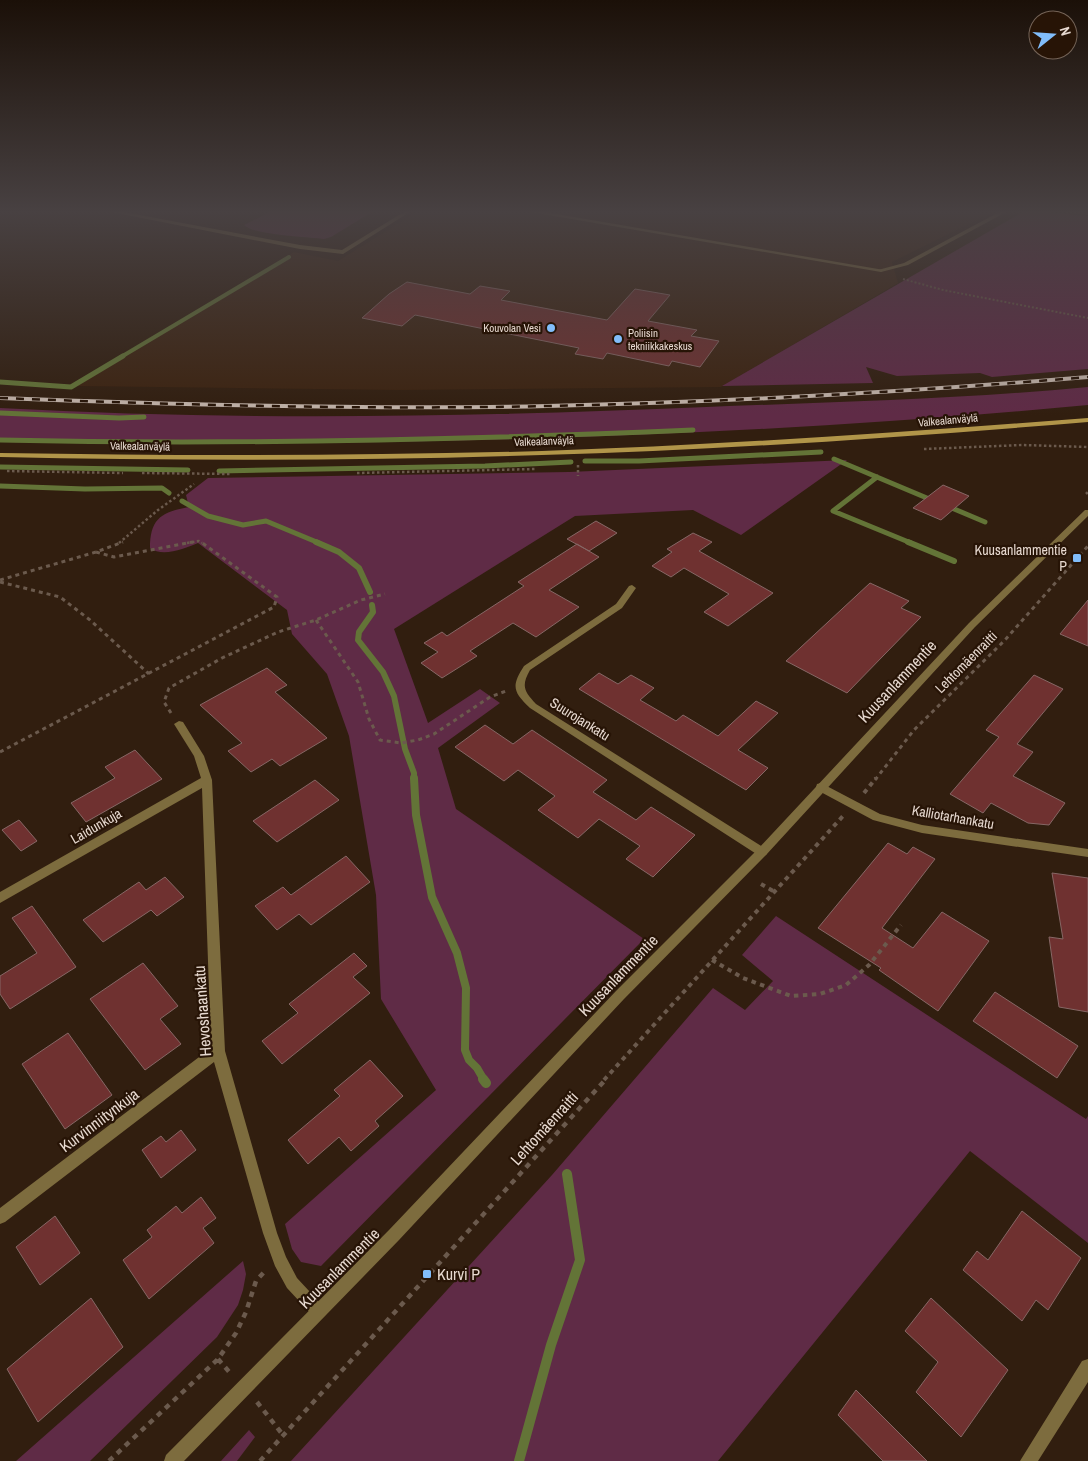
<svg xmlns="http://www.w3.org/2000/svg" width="1088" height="1461" font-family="'Archivo Narrow',sans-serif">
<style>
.built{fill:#3c2310}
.green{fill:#5f2b46}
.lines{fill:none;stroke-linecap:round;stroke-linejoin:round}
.stream-far4{stroke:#637437;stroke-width:4}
.stream-far3{stroke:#637437;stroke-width:5}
.stream-far2{stroke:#637437;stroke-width:6}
.stream-far1{stroke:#637437;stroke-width:8}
.stream{stroke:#637437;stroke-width:10}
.building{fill:#6f3130;stroke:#866765}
.path-far4{stroke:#6b5a4d;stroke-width:2;stroke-dasharray:2 2;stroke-linecap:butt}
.path-far3{stroke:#6b5a4d;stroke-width:2.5;stroke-dasharray:2.5 2.5;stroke-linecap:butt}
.path-far2{stroke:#6b5a4d;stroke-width:3;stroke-dasharray:4 4;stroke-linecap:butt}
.path-far1{stroke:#6b5a4d;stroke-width:4;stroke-dasharray:4.5 4.5;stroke-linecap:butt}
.path{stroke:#6b5a4d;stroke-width:4.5;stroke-dasharray:5.5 5.5;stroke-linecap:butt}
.service{fill:#7d6c3e;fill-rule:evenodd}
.minor{fill:#7d6c3e;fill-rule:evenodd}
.tertiary{fill:#7d6c3e;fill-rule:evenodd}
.secondary{fill:#b19549;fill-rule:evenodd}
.rail-casing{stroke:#c2b3a9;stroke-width:4}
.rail{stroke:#271406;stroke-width:2.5;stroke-dasharray:8;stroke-linecap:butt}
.poi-dot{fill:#81bdfa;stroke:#271406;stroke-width:2}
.labels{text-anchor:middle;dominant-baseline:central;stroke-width:4.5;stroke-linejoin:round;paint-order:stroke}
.far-poi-label{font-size:11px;fill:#e7d9d0;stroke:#271406;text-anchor:end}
.far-street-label{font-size:11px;fill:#e7d9d0;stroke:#271406}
.poi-label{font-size:14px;fill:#e7d9d0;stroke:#271406;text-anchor:end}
.street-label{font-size:14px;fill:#e7d9d0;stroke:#271406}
.near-street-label{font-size:16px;fill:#e7d9d0;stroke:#271406}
.near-poi-label{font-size:16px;fill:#e7d9d0;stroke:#271406;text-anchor:start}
</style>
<rect width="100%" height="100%" fill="#311e0f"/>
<path class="built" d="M420 210H997L892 262 898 283 721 387 399 390 76 386 294 252 338 261Z"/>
<path class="green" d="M274 210H375L331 237 324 239C308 237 253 235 244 225Z
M1026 210 1088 216V369L992 377 980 373 897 376 866 367 873 383 722 386Z
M1088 387V405C727 439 363 447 0 442V408C235 421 471 417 706 407 833 402 961 399 1088 387Z
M847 460 741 535 693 510 575 516 394 629 428 723 480 689 500 703 438 748 456 809 644 939 321 1266 301 1262 292 1249 285 1224 436 1090 381 999 376 895 349 736 327 674 292 634 287 610 198 543C185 548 163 558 150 548 150 519 161 512 189 507L186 495 208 478 569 472Z
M776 916 1086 1119 1088 1116V1243L970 1151 718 1461H291L552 1175 713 988 745 1010 773 981 742 955Z
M243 1261 246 1274 243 1290 238 1305 217 1337 90 1461H16Z
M249 1430 255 1437 237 1461H221Z"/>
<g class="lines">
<path class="stream-far4" d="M121 357 289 257"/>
<path class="stream-far3" d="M0 382 71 387 123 356
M0 413 119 418 144 417
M0 440C231 445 462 440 693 430
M834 459 934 501
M585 461H639L821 452
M0 467 188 470
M219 471 485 466 571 462
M877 477 833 511 911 543
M0 486 85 489 162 488 169 493
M182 501 208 516 243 525 266 521 319 543
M947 506 985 522"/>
<path class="stream-far2" d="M316 542 339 552 359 568 370 592
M908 542 954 561
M372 605 373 612 359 632 358 640 383 672 394 696 405 749 414 773V780"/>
<path class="stream-far1" d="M414 778 416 815 432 897 457 953 466 988 465 1050 469 1060 477 1068 484 1080"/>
<path class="stream" d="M483 1079 486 1083
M519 1461 551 1345 580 1260 567 1174"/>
</g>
<path class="building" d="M407 282 470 294 480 286 510 291 501 300 607 320 635 289 670 295 648 321 697 330 691 336 719 341 700 367 672 361 669 366 607 353 603 359 575 354 579 348 415 315 402 326 362 318 389 294Z
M943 485 969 496 941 520 913 508Z
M596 521 617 533 589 551 567 539Z
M693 533 712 542 699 551 773 593 728 626 704 612 729 594 684 568 671 577 652 566 672 552 667 549Z
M577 544 599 557 549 590 579 607 536 637 513 623 470 651 477 656 442 678 421 663 438 652 424 643 442 632 447 636 524 586 518 582Z
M870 583 909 601 901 608 921 617 847 693 786 661Z
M1088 600V646L1060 634Z
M267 668 287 685 275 692 327 738 280 766 272 759 251 772 228 751 242 743 200 705Z
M599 673 618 684 631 675 654 688 640 700 676 721 683 715 718 736 756 701 778 713 738 750 768 768 746 790 579 689Z
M1034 675 1063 689 1017 744 1033 752 1013 776 1065 803 1049 825 1028 823 991 803 983 813 950 794 999 737 986 730Z
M485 725 513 744 532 730 607 780 593 792 636 820 651 807 695 835 653 877 626 859 640 846 599 819 578 838 538 810 555 796 518 770 504 781 455 747Z
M135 750 162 779 86 822 71 803 115 778 105 767Z
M315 780 339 800 277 842 253 821Z
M19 820 37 841 21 851 2 830Z
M888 843 907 854 913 847 935 859 882 928 913 948 942 912 989 941 938 1011 879 970 881 968 818 928Z
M346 856 370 882 311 925 299 914 277 930 255 906 283 887 291 895Z
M1052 873 1088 878V1012L1059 1007 1049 937 1063 939Z
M165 877 184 897 157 916 151 910 103 942 83 920 139 882 146 890Z
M32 906 76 967 10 1009 0 994V976L37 953 12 918Z
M354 953 367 966 353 977 370 993 282 1064 262 1041 298 1013 289 1004Z
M143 963 178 1006 160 1019 181 1044 145 1070 90 999Z
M995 992 1078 1046 1057 1078 973 1021Z
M68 1033 112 1095 65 1129 22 1064Z
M370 1060 403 1096 375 1121 379 1126 351 1151 339 1137 308 1164 288 1140 340 1096 334 1090Z
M181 1130 196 1150 161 1178 142 1150 161 1136 166 1142Z
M201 1197 216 1218 203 1228 214 1243 149 1299 123 1260 152 1237 147 1230 176 1206 182 1213Z
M1022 1211 1081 1258 1048 1310 1036 1300 1022 1321 963 1270 977 1251 988 1260Z
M55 1216 80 1253 40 1285 16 1247Z
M91 1298 123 1347 38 1422 7 1369Z
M931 1298 1008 1370 961 1437 916 1392 938 1362 905 1331Z
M856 1390 927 1461H883L838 1415Z"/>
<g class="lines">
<path class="path-far4" d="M1050 210 1088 214
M903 279 943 290 1088 318"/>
<path class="path-far3" d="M924 449 1022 445 1088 447
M578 465V476
M7 471 123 473
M142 473 231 474
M357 473 536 469
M1086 494 1088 492
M119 543 158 510 194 484
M187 543 199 541 202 543"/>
<path class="path-far2" d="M96 552 114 557 193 542
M0 580 96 552 123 542
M0 582 60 597 90 620 149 674
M316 620 358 682 369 719 380 740 401 743 418 740 434 734 490 697 506 691
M171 713 164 702 169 688 222 658 278 632 316 620 361 600 385 594
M0 752 274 607 277 597 201 542
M875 780 914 730 1005 640 1088 546"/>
<path class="path-far1" d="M864 793 876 778
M761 884 775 892
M712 960 743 978 791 996 820 994 846 985 869 965 901 925
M604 1080 843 816"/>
<path class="path" d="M218 1359 231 1374
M257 1402 283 1435
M109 1461 218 1359 236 1333 246 1312 256 1281 266 1270
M260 1461 606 1079"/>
<path class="service" d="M1003 210H1010L908 265 881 272 878 270 904 263Z"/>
<path class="minor" d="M101 210H113L300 245 342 250 407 210H413L343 254 300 249Z
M519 210H533L884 270 881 272Z
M632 585 636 588 622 608 530 670C521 686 524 691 536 704L766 849 768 852 766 855 762 856 758 855 530 708C513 692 511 686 524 666L616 604 629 586Z
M179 721 183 722 204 756 212 780 225 1051 277 1233 286 1257 297 1278 323 1306 326 1311 323 1316 318 1319 313 1316 287 1288 275 1266 263 1233 214 1062 5 1222 0 1224V1208L211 1048 202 788 0 903V892L201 778 194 756 174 724Z
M821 783 880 814 922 825 1088 849V857L922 833 873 820 817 790 816 787 817 784Z
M1088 1359V1382L1038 1461H1020L1082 1361Z"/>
<path class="tertiary" d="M1085 510H1088V516L975 627 766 855 624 999 399 1240 184 1461H164L166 1455 389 1230 616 991 758 849 969 623Z"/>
<path class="secondary" d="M1088 418V422C906 437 724 450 542 455 361 461 181 461 0 457V453C181 456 361 456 542 451 724 445 906 432 1088 418Z"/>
<defs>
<path id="rail" d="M0 398C182 405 365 410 547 406 728 402 908 392 1088 377"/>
</defs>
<use href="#rail" class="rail-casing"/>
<use href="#rail" class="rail"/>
</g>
<linearGradient id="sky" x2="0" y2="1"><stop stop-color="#1b1008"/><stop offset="0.51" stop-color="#484142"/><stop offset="1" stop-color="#484142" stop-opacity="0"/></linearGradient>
<rect width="1088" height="415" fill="url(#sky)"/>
<g class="poi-dot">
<circle cx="551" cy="328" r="5"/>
<circle cx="618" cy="339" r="5"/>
<rect x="1072" y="553" width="10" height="10" rx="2.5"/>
<rect x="422" y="1269" width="10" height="10" rx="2.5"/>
</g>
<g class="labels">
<g class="far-poi-label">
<text x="541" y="328">Kouvolan Vesi</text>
<text x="628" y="333" text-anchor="start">Poliisin<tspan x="628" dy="13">tekniikkakeskus</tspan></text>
</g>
<g class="far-street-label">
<text transform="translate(948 420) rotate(-5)">Valkealanväylä</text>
<text transform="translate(544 441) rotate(-2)">Valkealanväylä</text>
<text transform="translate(140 446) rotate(1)">Valkealanväylä</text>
</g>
<g class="poi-label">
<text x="1067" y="550">Kuusanlammentie<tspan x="1067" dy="16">P</tspan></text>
</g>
<g class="street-label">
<text transform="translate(966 662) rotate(-45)">Lehtomäenraitti</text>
<text transform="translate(580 719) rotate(32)">Suurojankatu</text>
<text transform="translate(953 817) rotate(10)">Kalliotarhankatu</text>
<text transform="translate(96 826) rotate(-30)">Laidunkuja</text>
</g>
<g class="near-street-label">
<text transform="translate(897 681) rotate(-47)">Kuusanlammentie</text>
<text transform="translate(618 975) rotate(-46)">Kuusanlammentie</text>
<text transform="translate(202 1011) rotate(-94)">Hevoshaankatu</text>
<text transform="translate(99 1120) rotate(-37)">Kurvinniitynkuja</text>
<text transform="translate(544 1128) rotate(-48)">Lehtomäenraitti</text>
<text transform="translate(339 1268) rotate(-45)">Kuusanlammentie</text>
</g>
<g class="near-poi-label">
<text x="437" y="1274">Kurvi P</text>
</g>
</g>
<g transform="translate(1053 35) rotate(73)"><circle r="24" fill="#271406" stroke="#746357"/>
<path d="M0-4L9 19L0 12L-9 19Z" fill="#81bdfa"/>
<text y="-8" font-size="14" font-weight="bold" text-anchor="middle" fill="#e7d9d0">N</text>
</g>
</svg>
